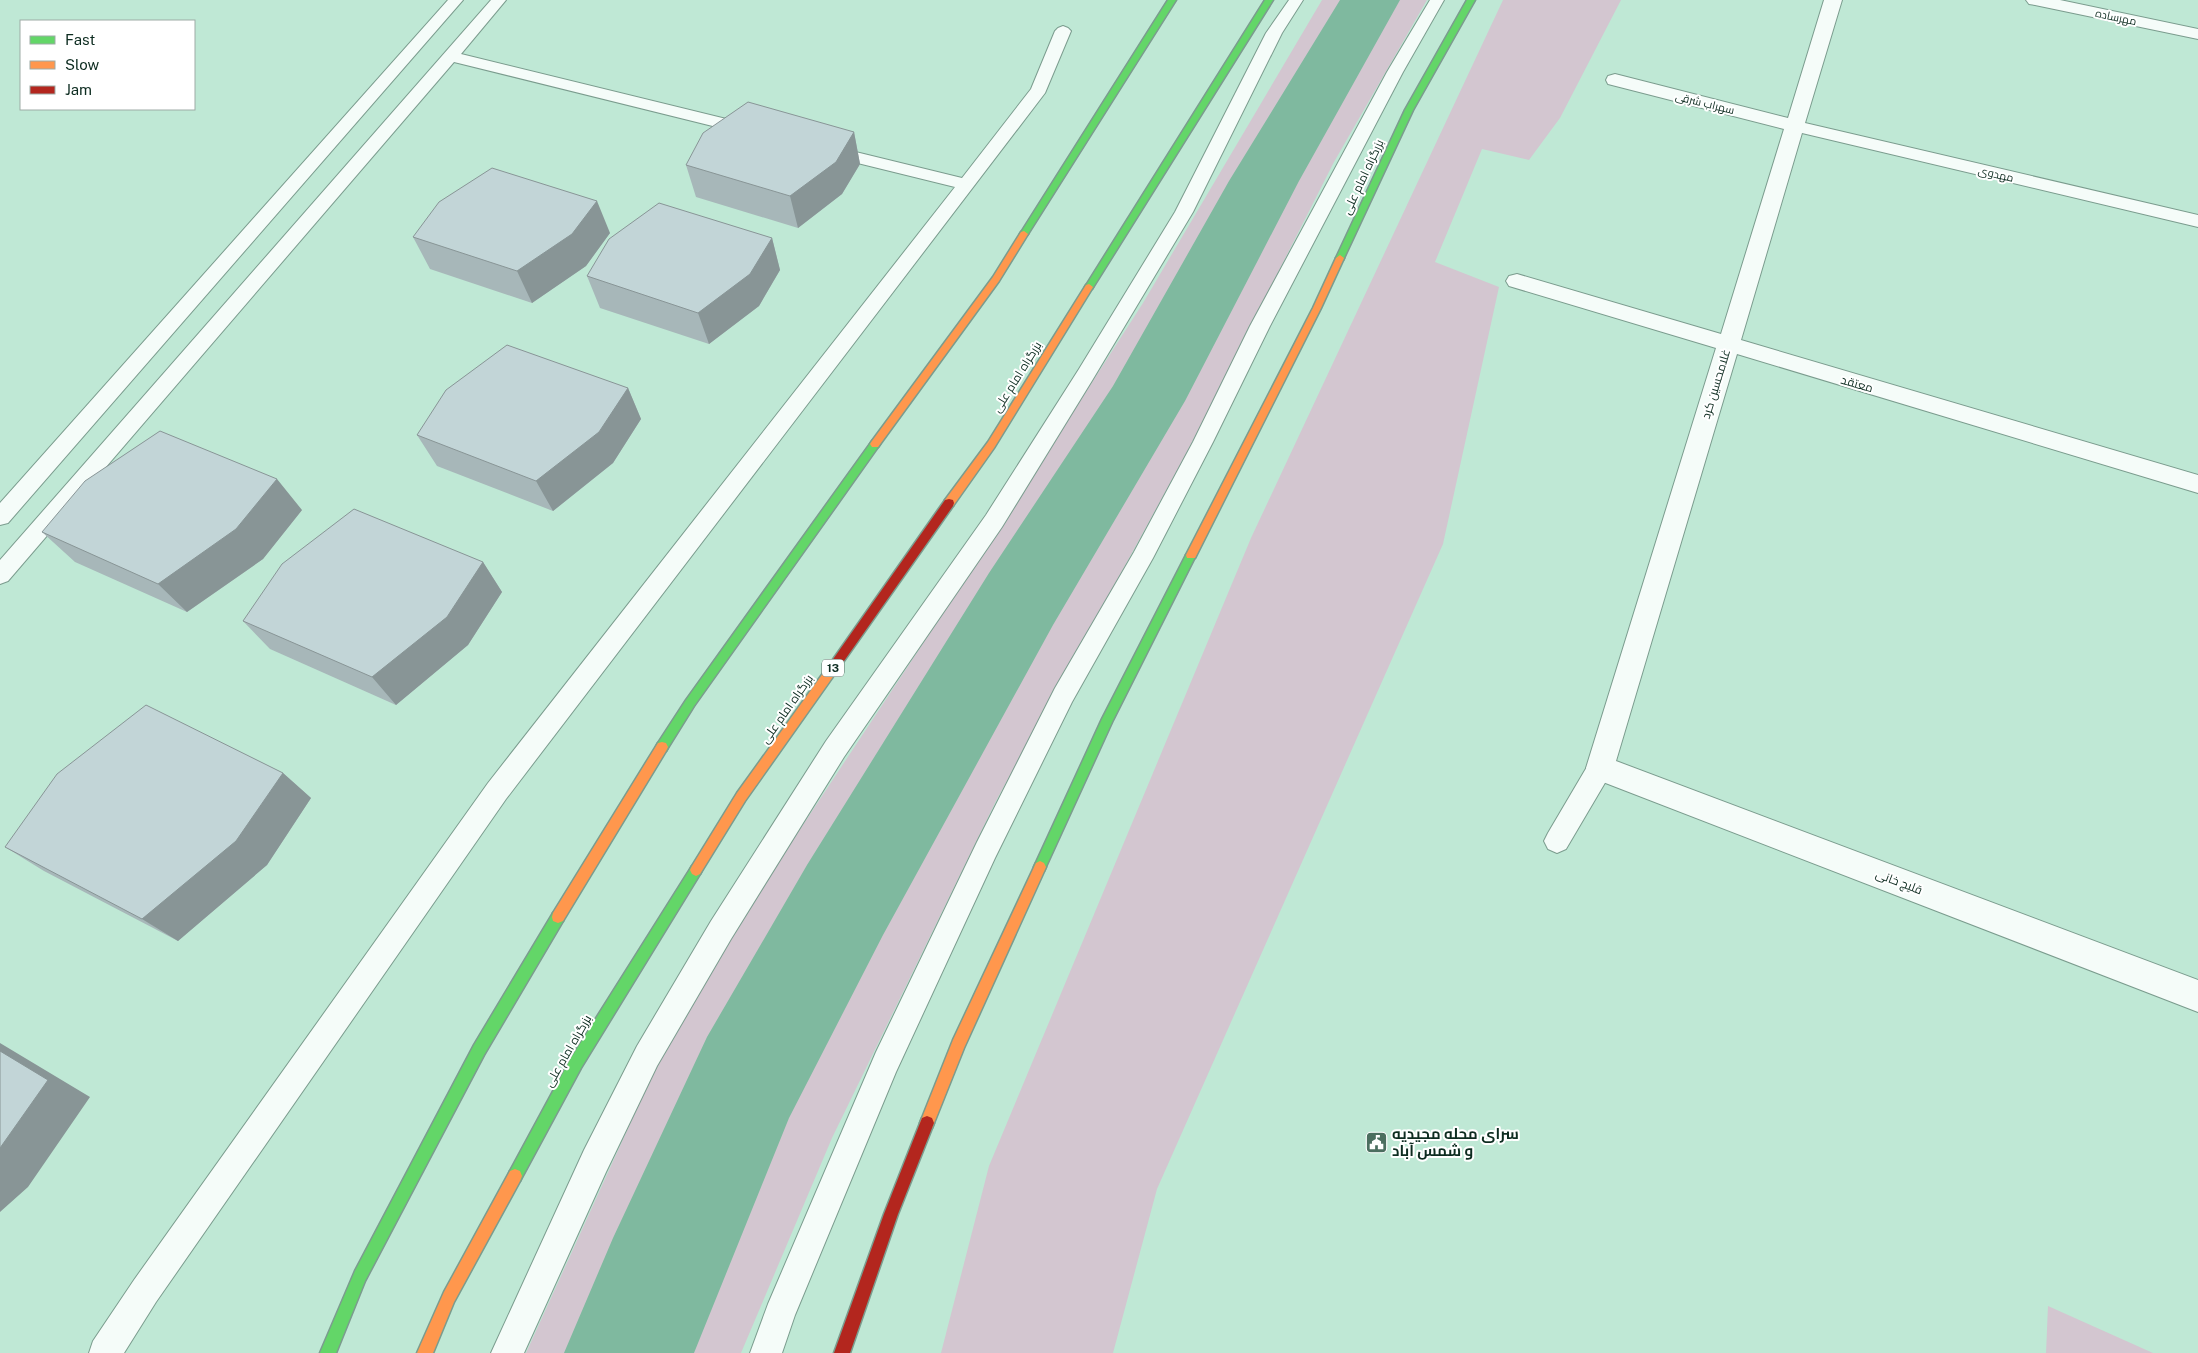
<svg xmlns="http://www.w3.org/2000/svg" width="2198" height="1353" font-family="'Public Sans',Cairo,sans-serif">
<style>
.green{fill:#d3c6d0}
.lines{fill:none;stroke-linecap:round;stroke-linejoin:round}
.river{fill:#7fb99f;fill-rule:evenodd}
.lane-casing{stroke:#7b9c8e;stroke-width:2}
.street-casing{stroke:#7b9c8e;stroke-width:2}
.fast-casing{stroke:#7b9c8e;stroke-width:3}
.slow-casing{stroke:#7b9c8e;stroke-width:3}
.jam-casing{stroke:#7b9c8e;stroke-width:3}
.lane{fill:#f5fcf9;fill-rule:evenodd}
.street{fill:#f5fcf9;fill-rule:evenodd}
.fast{fill:#63d668;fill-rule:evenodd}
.slow{fill:#ff974d;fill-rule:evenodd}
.jam{fill:#b3261e;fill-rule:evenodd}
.wall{fill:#a7b7b9}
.shaded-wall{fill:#889596}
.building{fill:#c2d5d7;stroke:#889596}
.labels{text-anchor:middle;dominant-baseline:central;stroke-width:4;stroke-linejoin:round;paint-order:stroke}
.far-street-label{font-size:11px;fill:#0d2c20;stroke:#fff}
.shield{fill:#fff;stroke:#566b63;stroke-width:1}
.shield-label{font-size:11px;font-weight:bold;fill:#0d2c20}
.street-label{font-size:12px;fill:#0d2c20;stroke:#fff}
.near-poi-label{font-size:15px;font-weight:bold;fill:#0d2c20;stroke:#fff;text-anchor:start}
</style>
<rect width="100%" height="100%" fill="#bfe8d5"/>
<path class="green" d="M1322 0H1427L1334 162 1184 458 996 801 832 1138 741 1353H526L654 1071 728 938 961 586 1143 303Z
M1503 0H1621L1560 118 1529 160 1482 149 1435 262 1499 287 1443 544 1157 1189 1113 1353H941L989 1166 1251 538Z
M2048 1306 2153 1353H2046Z"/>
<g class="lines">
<path class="river" d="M1340 0H1400L1299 181 1185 401 1053 625 883 935 789 1118 694 1353H564L613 1238 707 1037 807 865 989 573 1113 386 1229 181Z"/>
<defs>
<path id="lane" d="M448 0H463L8 523 0 525V503Z
M491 0H506L461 54 755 126 757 130 755 134 749 135 454 62 8 581 0 584V560Z
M1289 0H1303L1282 33 1193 212 1093 379 1002 527 844 757 731 939 657 1066 606 1172 524 1353H491L584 1150 637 1046 711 921 826 741 986 515 1079 369 1175 212 1266 33Z
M1430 0H1444L1403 72 1270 326 1213 442 1153 558 1072 702 995 858 896 1072 795 1315 782 1353H750L768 1304 876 1052 977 842 1055 688 1134 552 1193 442 1250 326 1387 72Z
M1063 26 1068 28 1071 31 1045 93 506 799 156 1302 124 1353H89L93 1341 134 1280 488 783 955 187 821 154 819 150 821 146 827 145 962 178 1031 89 1055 31 1058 28Z
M1600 757 1609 760 1612 768 1609 776 1566 849 1557 853 1548 849 1544 841 1548 833 1591 760Z"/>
<path id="street" d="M1824 0H1842L1805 123 2198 215V227L1802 133 1741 340 2198 475V493L1737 354 1616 761 2198 980V1012L1590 777 1586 768 1716 348 1509 286 1506 281 1509 276 1517 274 1721 334 1784 129 1608 84 1606 80 1608 76 1615 74 1788 118Z
M2026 0H2060L2198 29V39L2035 5 2029 4Z"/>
<path id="fast" d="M1168 0H1176L1028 234 1024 237 1021 236 1020 234Z
M1265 0H1273L1092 289H1086L1085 287Z
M1467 0H1475L1413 110 1344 258 1343 260H1337L1336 258 1405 110Z
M875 440 878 441 880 444 878 447 694 706 666 751 662 752 658 751 656 747 658 743 686 700 872 441Z
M1191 551 1196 555 1113 720 1044 871 1040 873 1036 871 1034 867 1102 719 1186 555Z
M696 864 700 866 702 870 700 874 581 1068 520 1181 515 1183 510 1181 508 1176 510 1171 571 1058 692 866Z
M558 911 563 913 564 917 563 921 484 1055 365 1281 336 1353H320L355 1271 474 1045 553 913Z"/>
<path id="slow" d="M1024 231 1028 234 999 281 878 447H872L870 444 872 441 993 277 1021 232Z
M1340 255 1344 258 1321 308 1195 558H1187L1186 555 1313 308 1336 258Z
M1089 284 1093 287 994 448 953 506H945L944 503 945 500 988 442 1086 285Z
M833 663 837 665 839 668 837 671 745 801 700 874 696 876 692 874 690 870 692 866 737 793 829 665Z
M662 742 666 743 668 747 666 751 563 921 558 923 553 921 552 917 553 913 658 743Z
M1040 861 1044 863 1046 867 964 1048 932 1128 927 1130 922 1128 920 1123 953 1040 1036 863Z
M515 1169 520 1171 522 1176 520 1181 454 1302 433 1353H417L444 1292 510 1171Z"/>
<path id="jam" d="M949 499 953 500 954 503 953 506 837 671H829L827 668 829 665 945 500Z
M927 1116 932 1118 934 1123 898 1214 850 1353H834L884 1214 922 1118Z"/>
</defs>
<use href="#lane" class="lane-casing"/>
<use href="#street" class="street-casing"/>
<use href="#fast" class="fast-casing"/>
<use href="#slow" class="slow-casing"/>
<use href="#jam" class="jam-casing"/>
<use href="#lane" class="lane"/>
<use href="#street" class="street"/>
<use href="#fast" class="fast"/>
<use href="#slow" class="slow"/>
<use href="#jam" class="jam"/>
</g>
<path class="wall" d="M854 132 860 164 842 194 798 228 696 197 686 165Z
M610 233 586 266 532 303 430 269 413 237Z
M772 238 780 270 759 306 709 344 600 308 587 276Z
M628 388 641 419 613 463 553 511 437 466 417 435Z
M302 510 263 559 187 612 75 562 42 532Z
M483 562 502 592 468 645 396 705 270 649 243 621Z
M283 773 311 798 267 865 178 941 44 871 5 847Z"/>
<path class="shaded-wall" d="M854 132 860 164 842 194 798 228 790 196Z
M597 201 610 233 586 266 532 303 517 271Z
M772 238 780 270 759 306 709 344 698 313Z
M628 388 641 419 613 463 553 511 536 481Z
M277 479 302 510 263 559 187 612 158 584Z
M483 562 502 592 468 645 396 705 372 677Z
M283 773 311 798 267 865 178 941 142 919Z
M0 1043 90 1097 28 1187 0 1212Z"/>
<path class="building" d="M748 102 854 132 836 162 790 196 686 165 703 133Z
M492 168 597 201 572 234 517 271 413 237 439 202Z
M659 203 772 238 750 274 698 313 587 276 609 239Z
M507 345 628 388 599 432 536 481 417 435 446 390Z
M160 431 277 479 236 529 158 584 42 532 85 481Z
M354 509 483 562 447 617 372 677 243 621 282 564Z
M146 705 283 773 236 841 142 919 5 847 57 774Z
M0 1051 48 1080 0 1148Z"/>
<defs>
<symbol id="civic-square" viewBox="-11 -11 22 22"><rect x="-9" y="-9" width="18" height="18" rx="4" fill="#4b6e5f" stroke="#fff"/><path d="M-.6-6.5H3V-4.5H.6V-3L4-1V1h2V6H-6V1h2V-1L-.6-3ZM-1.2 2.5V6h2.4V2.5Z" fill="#fff"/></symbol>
</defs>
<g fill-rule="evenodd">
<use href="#civic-square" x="1364" y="1130" width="25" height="25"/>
</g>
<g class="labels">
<g class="far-street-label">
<text transform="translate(2116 17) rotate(12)">مهرساده</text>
<text transform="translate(1705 103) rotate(14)">سهراب شرقی</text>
<text transform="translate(1996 174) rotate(13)">مهدوی</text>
</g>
<rect class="shield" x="822" y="659.5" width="22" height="17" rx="4"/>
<g class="shield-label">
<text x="833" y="668">13</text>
</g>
<g class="street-label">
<text transform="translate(1363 177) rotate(-65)">بزرگراه امام علی</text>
<text transform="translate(1017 377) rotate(-58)">بزرگراه امام علی</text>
<text transform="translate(1716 384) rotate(-73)">غلامحسین کرد</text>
<text transform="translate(1857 384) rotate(16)">معتقد</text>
<text transform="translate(787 709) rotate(-55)">بزرگراه امام علی</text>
<text transform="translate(1899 882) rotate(21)">قلیچ خانی</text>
<text transform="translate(568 1051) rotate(-60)">بزرگراه امام علی</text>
</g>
<g class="near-poi-label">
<text x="1392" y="1133">سرای محله مجیدیه<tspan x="1392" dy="17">و شمس آباد</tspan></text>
</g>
</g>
<rect x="20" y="20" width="175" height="90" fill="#ffffff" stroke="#9eaba6"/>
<rect x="30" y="36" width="25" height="8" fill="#63d668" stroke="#9eaba6"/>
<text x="65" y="45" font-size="15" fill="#0d2c20">Fast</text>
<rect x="30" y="61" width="25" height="8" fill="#ff974d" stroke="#9eaba6"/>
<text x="65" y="70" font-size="15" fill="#0d2c20">Slow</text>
<rect x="30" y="86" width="25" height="8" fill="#b3261e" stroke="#9eaba6"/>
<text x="65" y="95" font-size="15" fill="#0d2c20">Jam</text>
</svg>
